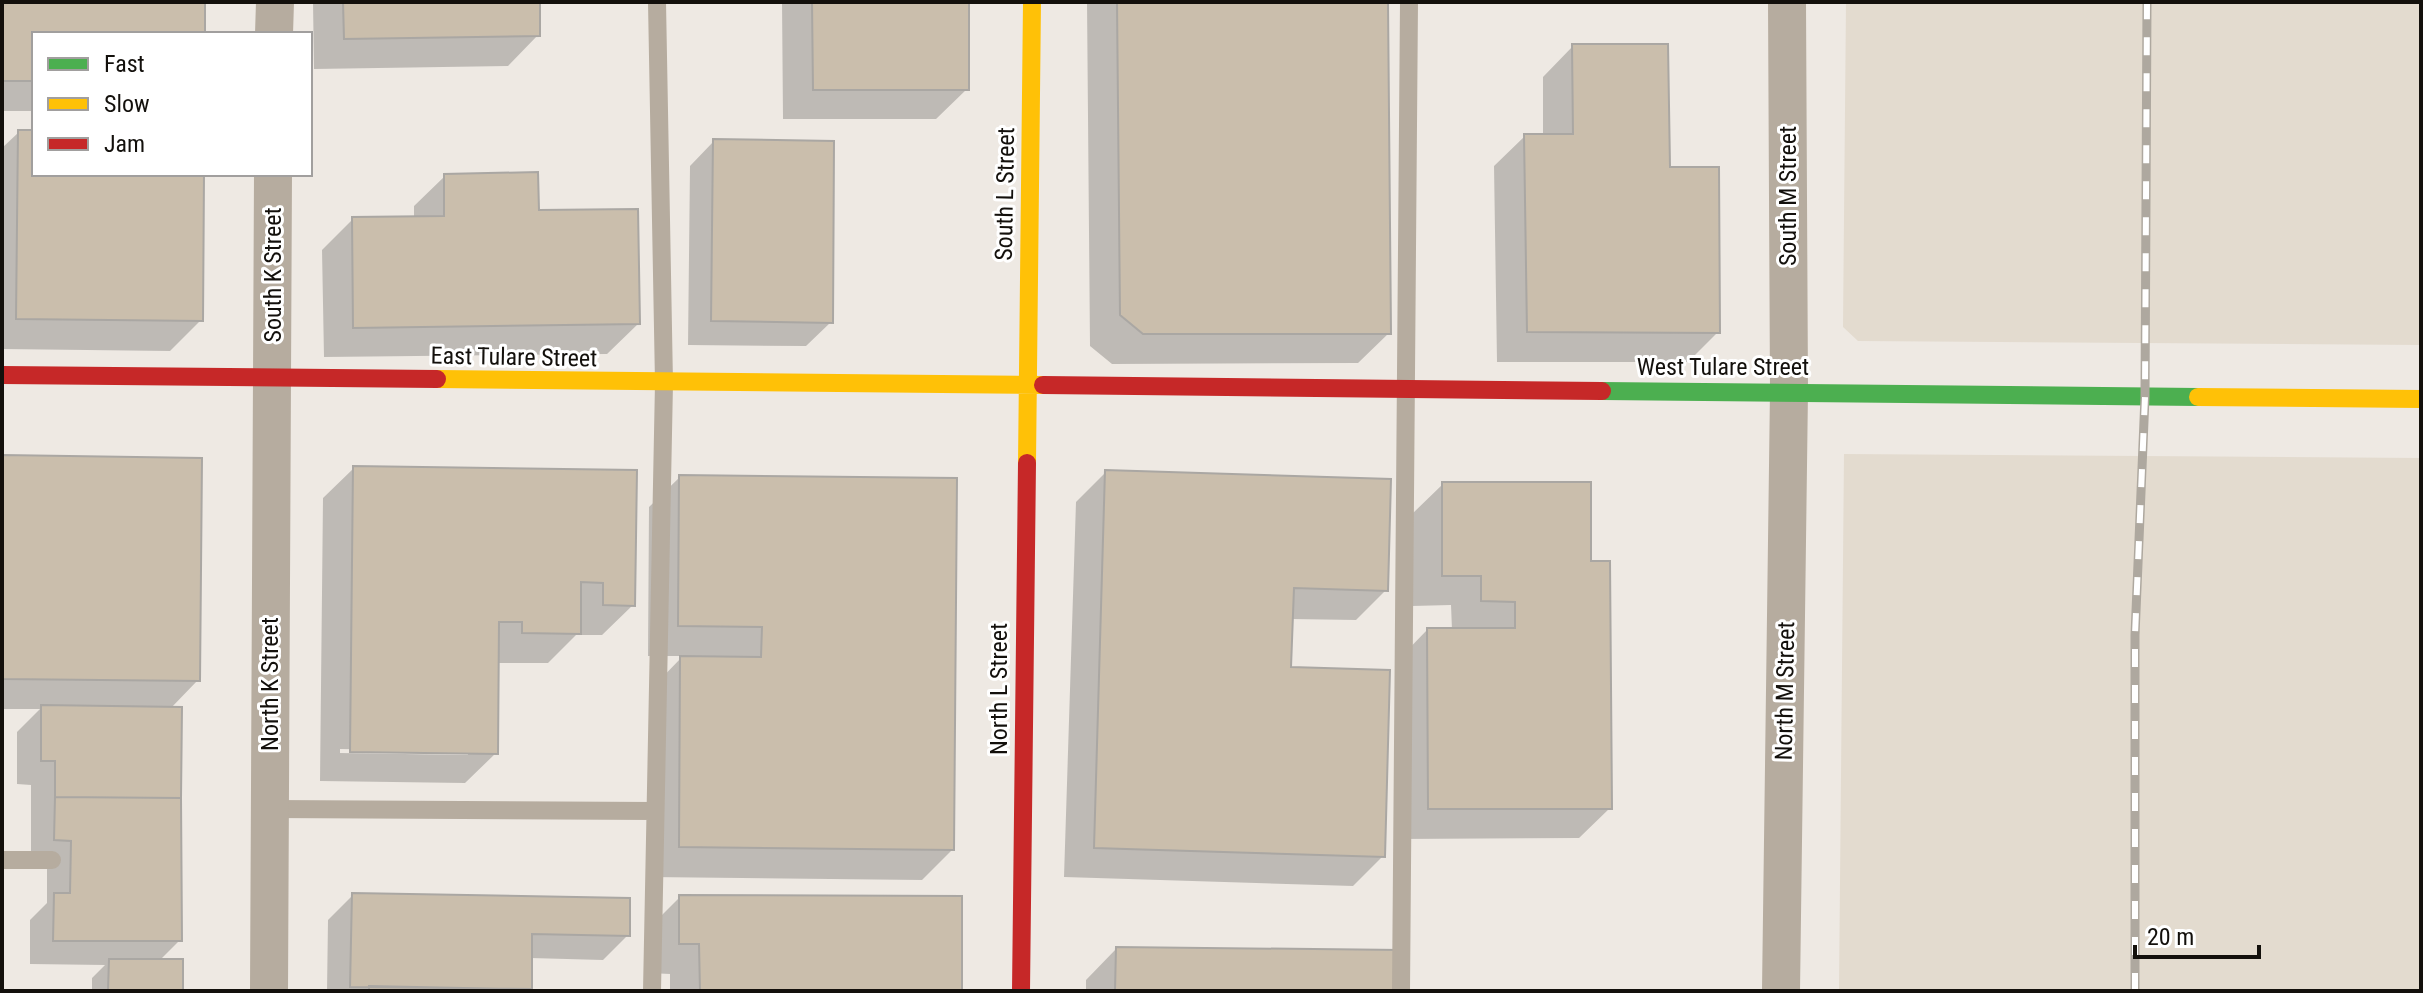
<svg xmlns="http://www.w3.org/2000/svg" width="2423" height="993" font-family="'Roboto Condensed',sans-serif">
<style>
.built{fill:#e3dbcf}
.shadow{fill:#0003;fill-rule:evenodd}
.building{fill:#cabeac;stroke:#aaa7a3;stroke-width:2}
.lines{fill:none;stroke-linecap:round;stroke-linejoin:round}
.lane{stroke:#b6ac9f;stroke-width:18}
.street{stroke:#b6ac9f;stroke-width:38}
.fast{stroke:#4caf50;stroke-width:18}
.slow{stroke:#ffc107;stroke-width:18}
.jam{stroke:#c62828;stroke-width:18}
.rail-casing{stroke:#aea89f;stroke-width:9}
.rail{stroke:#fff;stroke-width:6;stroke-dasharray:18;stroke-linecap:butt}
.labels{text-anchor:middle;dominant-baseline:central;stroke-width:6;stroke-linejoin:round;paint-order:stroke}
.street-label{font-size:24px;fill:#13100c;stroke:#fff}
</style>
<rect width="100%" height="100%" fill="#eee9e3"/>
<path class="built" d="M1846 2H2421V345L1858 341 1843 327Z
M1844 454 2421 458V991H1839Z"/>
<path class="shadow" d="M2 2H203V34H34V111H2Z
M313 2H538V35L508 66 314 69Z
M782 2H967V89L936 119H783Z
M1087 2H1386L1389 333 1358 363 1112 364 1090 346Z
M1573 46 1668 169 1718 332 1688 362H1497L1494 166 1525 136H1543V77Z
M19 132H34V174H202L201 320 170 351 2 349V148Z
M714 141 831 322 806 346 688 345 690 166Z
M445 176 537 212 638 324 607 354 324 357 322 250 353 219H414V206Z
M2 457 198 680 170 709 180 940 159 961 181 991H92V978L105 965 30 964V920L47 903V864H31V785L17 784V732L40 709H2Z
M354 468 635 472 633 605 602 635H576L548 663H497L496 753 465 783 320 781 323 498ZM340 749 468 751V755L340 753Z
M1106 472 1386 590 1356 620 1291 619 1289 669 1383 856 1353 886 1064 877 1076 502Z
M680 477 952 850 922 880 649 877 651 689 683 656H648L649 507Z
M1443 484 1589 563 1610 808 1579 838 1398 839 1397 661 1427 630H1452L1451 605 1412 606V514Z
M353 895 628 935 603 960 530 958 527 991H327L328 920Z
M680 897 960 991H670V974L649 973V928Z
M1116 949 1399 991H1086V980Z"/>
<path class="building" d="M2 2H205V34H34V81H2Z
M343 2H540V36L344 39Z
M812 2H969V90H813Z
M1117 2H1388L1391 334H1143L1120 315Z
M1572 44H1668L1670 167H1719L1720 333 1527 332 1524 134H1573Z
M18 130H34V174H204L203 321 16 319Z
M713 139 834 141 833 323 711 321Z
M538 172 539 210 638 209 640 324 353 328 352 217 444 216V174Z
M2 455 202 458 200 681 2 679Z
M353 466 637 470 635 606 603 605V583L581 582V634L522 633V622H499L498 754 350 752Z
M1105 470 1391 479 1388 591 1294 588 1291 667 1390 670 1385 857 1094 848Z
M679 475 957 478 954 850 679 847 680 656 761 657 762 627 678 626Z
M1442 482H1591V561H1610L1612 809H1428L1427 628H1515V602L1481 601V576H1442Z
M41 705 182 707 181 798 55 797V761H41Z
M55 797 181 798 182 941H53L54 893H70L71 841 54 840Z
M352 893 630 898V936L532 934V989L350 987Z
M679 895 962 896V991H700L699 944H679Z
M1116 947 1401 950V991H1115Z
M109 959H183V991H108Z
M369 986 514 989V991H369Z"/>
<g class="lines">
<path class="lane" d="M270 809 655 811
M2 860H52
M652 991 664 383 657 2
M1401 991 1409 2"/>
<path class="street" d="M274 34 275 2
M269 991 273 174
M1781 991 1789 391 1787 2"/>
<path class="fast" d="M1602 391 2198 397"/>
<path class="slow" d="M437 379 1043 385
M2198 397 2421 399
M1027 463 1032 2"/>
<path class="jam" d="M2 375 437 379
M1043 385 1602 391
M1021 991 1027 463"/>
<defs>
<path id="rail" d="M2135 991V635L2145 397 2147 2"/>
</defs>
<use href="#rail" class="rail-casing"/>
<use href="#rail" class="rail"/>
</g>
<g class="labels">
<g class="street-label">
<text transform="translate(1005 194) rotate(-89)">South L Street</text>
<text transform="translate(1788 196) rotate(-90)">South M Street</text>
<text transform="translate(273 275) rotate(-90)">South K Street</text>
<text transform="translate(514 357) rotate(1)">East Tulare Street</text>
<text x="1723" y="367">West Tulare Street</text>
<text transform="translate(270 684) rotate(-90)">North K Street</text>
<text transform="translate(999 689) rotate(-90)">North L Street</text>
<text transform="translate(1785 691) rotate(-89)">North M Street</text>
</g>
</g>
<rect width="2423" height="993" fill="none" stroke="#13100c" stroke-width="8"/>
<rect x="32" y="32" width="280" height="144" fill="#ffffff" stroke="#a19f9e" stroke-width="2"/>
<rect x="48" y="58" width="40" height="12" fill="#4caf50" stroke="#a19f9e" stroke-width="2"/>
<text x="104" y="72" font-size="24" fill="#13100c">Fast</text>
<rect x="48" y="98" width="40" height="12" fill="#ffc107" stroke="#a19f9e" stroke-width="2"/>
<text x="104" y="112" font-size="24" fill="#13100c">Slow</text>
<rect x="48" y="138" width="40" height="12" fill="#c62828" stroke="#a19f9e" stroke-width="2"/>
<text x="104" y="152" font-size="24" fill="#13100c">Jam</text>
<path d="M2135 945v12h124v-12" fill="none" stroke="#13100c" stroke-width="4"/>
<text x="2147" y="945" font-size="24" fill="#13100c" stroke="#ffffff" stroke-width="6" paint-order="stroke">20 m</text>
</svg>
